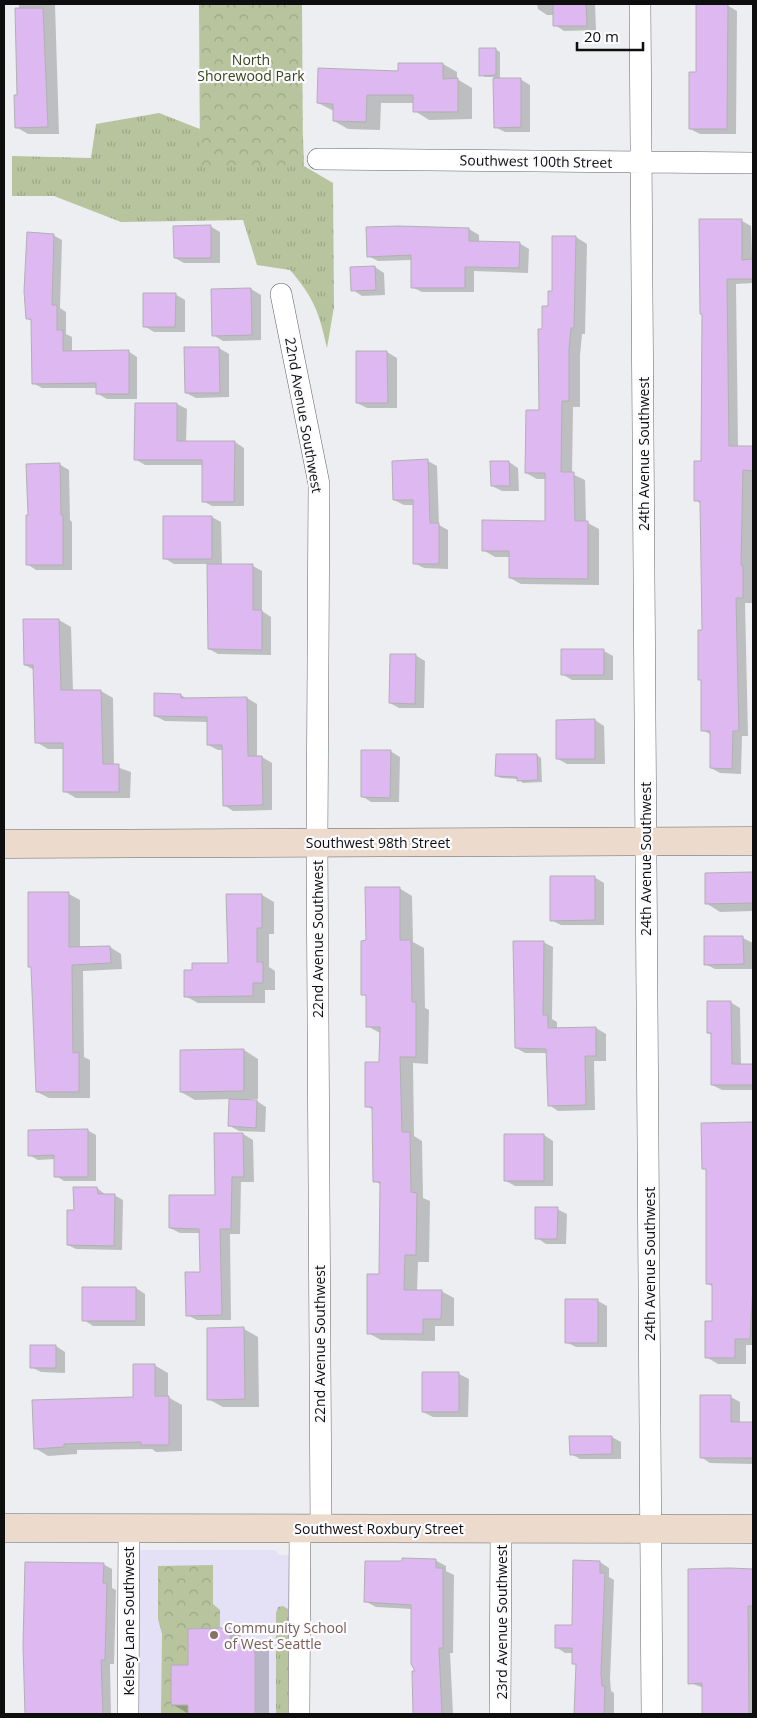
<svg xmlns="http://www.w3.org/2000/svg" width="757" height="1718" font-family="'Open Sans',sans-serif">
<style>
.education{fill:#e4e1f7}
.grass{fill:url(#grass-tufts)}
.park{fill:url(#park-crowns)}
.shadow{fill:#0003}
.building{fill:#deb8f1;stroke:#b2b0b3}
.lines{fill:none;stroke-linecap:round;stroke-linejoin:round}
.street-casing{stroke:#656568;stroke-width:22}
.secondary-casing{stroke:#656568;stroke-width:29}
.street{stroke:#fff;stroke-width:21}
.secondary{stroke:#ecdbcd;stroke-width:28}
.education-dot{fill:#8d6e63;stroke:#fbfbfe;stroke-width:2}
.labels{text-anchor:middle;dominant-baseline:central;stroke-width:4.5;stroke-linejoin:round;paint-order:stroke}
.park-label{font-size:14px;fill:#374415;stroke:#fbfbfe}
.street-label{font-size:14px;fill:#0e0e0f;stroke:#fbfbfe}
.education-label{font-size:14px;fill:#785e54;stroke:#fbfbfe;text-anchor:start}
</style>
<defs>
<pattern id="grass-tufts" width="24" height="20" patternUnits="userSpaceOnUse" patternTransform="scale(1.25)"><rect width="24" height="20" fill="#b7c49e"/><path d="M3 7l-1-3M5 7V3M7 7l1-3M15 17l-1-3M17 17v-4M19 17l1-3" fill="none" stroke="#9ca787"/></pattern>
<pattern id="park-crowns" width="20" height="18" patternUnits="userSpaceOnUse" patternTransform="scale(1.25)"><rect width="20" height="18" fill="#b7c49e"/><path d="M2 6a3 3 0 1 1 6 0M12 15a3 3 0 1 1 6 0" fill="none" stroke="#9ca787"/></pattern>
</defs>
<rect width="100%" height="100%" fill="#edeef1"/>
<path class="education" d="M129 1550H275L280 1555H300L299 1714H128Z"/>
<path class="grass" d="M159 113 200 129 303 136 304 166 333 183 334 307 327 348C319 312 314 298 290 270L257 265 243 220 121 222 54 196H12V156L91 158 96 124Z
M283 1606 288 1609V1714H276V1613L278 1607Z"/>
<path class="park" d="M199 4H302L303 166H200Z
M213 1565V1604L220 1610V1628L188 1665 171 1705H188V1714H161L162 1634 158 1619V1566Z"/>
<path class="shadow" d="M19 4H55L59 134H28L16 127 19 96Z
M537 4H595L596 30 564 31 555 25 554 15H547L538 9Z
M698 4H725L737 11 736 134H700L690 129 697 73Z
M495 49 500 52V79H520L530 85V132H505L495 127 494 77H485L481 75Z
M443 64 457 72V79L472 88V119L429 120 415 111V103H381L380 130 348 129 334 121V111L318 103 399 72Z
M742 221 751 226 753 283 736 284 738 447H753V546L752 603H745L748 736H742L741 774 720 773 711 768 712 735 702 730V681L699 679 704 631 701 504 696 500 703 462V315L701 314Z
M210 226 220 232V263H184L175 258Z
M367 229H469L479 235V242L519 243 529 249 528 273 474 271V292H422L412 287V260L378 261 368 256Z
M53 235 62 240 60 308 66 312V334L72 337V352L128 351 137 357V399H107L98 394V388H42L33 383 32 321 28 319Z
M576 237 587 244 585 334H582L580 356V407H573L572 474 585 480 586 522 599 529V585L521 584 510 578V557H495L483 550 547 522V479H537L526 473 540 412 543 330 554 292Z
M375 267 384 273 385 295 362 296 353 290Z
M251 289 261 295V340L223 341 213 335 212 290Z
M175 294 185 300V332H154L144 326Z
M186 348H219L229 354V397L196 398 186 393Z
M387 352 397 358V408H367L357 403Z
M177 404 187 409 186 442H235L244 448V506H212L203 501V465H145L135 459Z
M428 461 437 466 439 525 448 530V569L424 568 414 563V505H404L394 500Z
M509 462 518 468 519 491H502L492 486Z
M59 464 69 470 70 520 72 522V570H36L27 564Z
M212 517 221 522 222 566H253L262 571V611L271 617V655L218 654 209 649 208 564H174L164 558Z
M59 620 71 627 73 691H101L113 698 114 766 131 772 130 798H76L64 791V749H48L36 742 34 670 25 665V621Z
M604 651 613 656V680H572L562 674Z
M415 655 425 661 424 708H399L390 703Z
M181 695 187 699 247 698 257 704V757H262L272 763V810L233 811 224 805 223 750H218L208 745V722L165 721 155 716Z
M595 720 604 726 605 764H567L558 759Z
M390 751 400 757 399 802H371L362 796Z
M537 755 541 758 542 782 523 783 518 779 501 778 497 776Z
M753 874V911L720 912 706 903V875Z
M594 877 604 883V925H561L551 920Z
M399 888 412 896 413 942 424 948 425 1008 429 1010 428 1064 413 1063 414 1136 422 1141 423 1198 430 1201 429 1262H418L417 1291H441L454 1298V1326H435V1341L381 1340 368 1333 380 1275 381 1185 375 1181 373 1110 367 1106 380 1063V1033L367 1026V997L363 994 367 942Z
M69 894 80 900V948L110 947 121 954 122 969 83 971 84 1057 90 1060V1098H49L37 1092 33 968 29 966Z
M228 895H262L274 902V934H269V967L275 971V990H265V1003H198L185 996 193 972 229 964Z
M743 938 753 943V969H715L705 964Z
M543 942 553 947 552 1019 557 1022V1029L596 1028 606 1034V1061H594L595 1110 558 1111 549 1105 547 1053H525L516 1048Z
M730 1002 740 1008 741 1065H753V1090H722L712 1085V1035L708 1033Z
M244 1050 258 1059V1099H250V1101H257L266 1107 265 1132 239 1131 230 1126 231 1099 195 1100 181 1092Z
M753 1123V1345H746V1364H718L706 1357 713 1322V1287L707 1283 708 1171 703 1168V1124Z
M87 1130 96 1135V1181H64L56 1176 55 1159 38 1160 29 1155Z
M243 1134 253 1140 254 1182H241L240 1234H230L231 1320H197L187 1315 201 1273 200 1233H180L170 1228 216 1197 215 1135Z
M544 1135 553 1141V1186H515L506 1181Z
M97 1188 106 1195H114L123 1200 122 1250 76 1249 68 1245 75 1212Z
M557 1209 567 1214 566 1244H546L537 1238Z
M136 1288 145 1294V1326H93L84 1320Z
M598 1301 607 1306V1347H576L566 1342Z
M244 1329 258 1337 259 1407H223L208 1399Z
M56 1346 65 1352V1373L41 1372 31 1367Z
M154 1365 168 1373V1397L182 1405V1451L156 1452 152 1449 77 1450V1454L48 1456 35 1448 135 1398Z
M423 1373 459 1374 469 1379 468 1417H433L423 1412Z
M731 1397 740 1402V1423H753V1464L710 1463 701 1457Z
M612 1437 621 1442V1459H580L571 1454Z
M435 1560 446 1566V1571L454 1575 453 1653H450L453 1714H415L413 1672H418L412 1609 376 1607 365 1601Z
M600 1562 609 1568V1577L614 1580 610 1679 611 1691 614 1693V1714H576L577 1665 573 1663V1653H565L556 1647 573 1626Z
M26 1563 103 1564 112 1569V1588L116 1590 114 1664H110L111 1714H25Z
M753 1570V1714H703L704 1688 690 1683 689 1571Z
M229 1629 244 1638V1642H255L269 1651V1714H189L172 1704 189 1667Z"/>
<path class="building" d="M553 4H586L587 26H553Z
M696 4H728L727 129H689V72H696Z
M15 8H43L48 127 15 128 14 95H17Z
M479 48H496V75L479 76Z
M398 63H443V79L458 78V112H413V95H367L366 122 333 121V104L317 103 318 68 398 71Z
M493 78H521V127L494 128Z
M699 219H742V260L753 259V279H727L729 446H753V471L743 470 741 565H743V598H736L739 731H733L732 769 710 768V731H701V680H698V630H702L700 501H694V461H701L702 314H700Z
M211 225V258H174L173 226Z
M398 226 469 228V241L520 242 519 268 465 267V288H411V255L367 257 366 227Z
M27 232 54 234 52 305H57V330H63V351L129 350V394H96V383L32 384 31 319H26L24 291Z
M552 236H576L574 328H571L569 349V401H562L561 472H574L575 521H588V579L509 578V551H482V520L545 521V473H525L526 410H539L538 329H542V306H548V291H552Z
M375 266 376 290 351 291 350 267Z
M251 288 252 335 212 336 211 289Z
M143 293H176L175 327H143Z
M184 347H219L220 393H185Z
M356 351H387L388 403H356Z
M135 403H177V441H235L234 502H202V460H134Z
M428 459 430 523H439V564H413V500H393L392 461Z
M490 461H509L510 486H491Z
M60 463 61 515H63V565H26V515H28L26 464Z
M163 516H212V559H163Z
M207 564H253V610H262V650L208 649Z
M23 619H59L61 690H101L103 764H119V792H63V743H35L33 665H24Z
M561 649H604V675H561Z
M390 654H416L415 704 389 703Z
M154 693 181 694V698L247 697 248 756H262L263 805 223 806 222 745H207V717L154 716Z
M595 719V759H556V720Z
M361 750H391L390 798 361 797Z
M496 754H537L538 780 517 781V777L495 776Z
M753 872V903L705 904V873Z
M550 876H595V920L550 921Z
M365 887H400V940H411L412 1002H416V1057H400L402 1132H410L411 1192 417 1193 416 1255H405L404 1290H442L441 1319H423V1334H367V1274H379L380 1182H373L372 1107H365V1062H379L380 1027H366V995H361V941L366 940Z
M28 892H69V947L110 946 111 963 72 965 73 1053 79 1052V1092H36L31 967H28Z
M226 894H262V928H257V962H263V983H253V996L184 997V970H192V963H228Z
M704 936H743L744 964 704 965Z
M513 941H544L543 1015H548V1028L596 1027V1056H585L586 1105 548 1106 546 1049 515 1048Z
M707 1001H731L732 1064H753V1085H711V1033H707Z
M244 1049V1091L180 1092V1050Z
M229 1099 257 1100 256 1128 228 1126Z
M753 1122V1284L750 1339H735V1358H705V1321H712V1284H706V1169H702L701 1123Z
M88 1129V1177H54V1155L28 1156V1130Z
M214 1133H243L244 1177H232L231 1229H220L222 1315 186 1316 185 1272H200L199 1229 169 1228V1195H215Z
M504 1134H544V1181H504Z
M73 1187H97L98 1194H115L114 1246 67 1245V1210H74Z
M535 1207H558L557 1239H535Z
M82 1287H136V1321H82Z
M565 1299H598V1343H565Z
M244 1327 245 1399 207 1400V1328Z
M30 1345H56V1368H30Z
M133 1364H155V1396H169V1445H141V1442L64 1444V1447L34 1449 32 1400 133 1397Z
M422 1372H459V1412H422Z
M700 1395H731V1422H753V1458H700Z
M569 1436H612V1454L570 1455Z
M402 1558 436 1559V1568H443V1648H439L442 1714H413L412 1671H415L411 1664V1605L364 1602 365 1561H402Z
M573 1560 600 1561V1573H605L601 1673 602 1686H605L604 1714H574L576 1664H572V1648H555V1625H572Z
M25 1562 104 1563 103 1583H107L105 1660H101L103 1714H25L23 1645Z
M730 1568 753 1569V1606H748L749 1714H702V1683L688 1684V1569Z
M220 1628H230V1641H255V1714H188V1705H171V1665H188V1629Z"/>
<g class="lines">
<defs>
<path id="street" d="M640 4 652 1714
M318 159 753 163
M281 294 319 484 317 843 321 1528
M128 1714 129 1527
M299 1714 300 1528
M500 1714 501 1529"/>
<path id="secondary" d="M4 844 753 841
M4 1528 753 1529"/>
</defs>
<use href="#street" class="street-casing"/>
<use href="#secondary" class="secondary-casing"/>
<use href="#street" class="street"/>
<use href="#secondary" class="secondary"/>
</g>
<circle class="education-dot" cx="214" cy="1635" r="5"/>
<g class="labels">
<g class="park-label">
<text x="251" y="59">North<tspan x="251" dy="16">Shorewood Park</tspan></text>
</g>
<g class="street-label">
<text transform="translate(536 161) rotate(1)">Southwest 100th Street</text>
<text transform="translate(304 415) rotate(80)">22nd Avenue Southwest</text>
<text transform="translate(643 454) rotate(-90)">24th Avenue Southwest</text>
<text x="378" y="842">Southwest 98th Street</text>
<text transform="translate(645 859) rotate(-90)">24th Avenue Southwest</text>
<text transform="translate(317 939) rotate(-90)">22nd Avenue Southwest</text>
<text transform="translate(649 1264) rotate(-90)">24th Avenue Southwest</text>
<text transform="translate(319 1344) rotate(-90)">22nd Avenue Southwest</text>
<text x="379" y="1528">Southwest Roxbury Street</text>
<text transform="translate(128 1621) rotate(-90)">Kelsey Lane Southwest</text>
<text transform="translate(501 1622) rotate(-90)">23rd Avenue Southwest</text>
</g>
<g class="education-label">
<text x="224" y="1627">Community School<tspan x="224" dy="16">of West Seattle</tspan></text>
</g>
</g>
<rect width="757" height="1718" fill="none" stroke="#0e0e0f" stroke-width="10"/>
<path d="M577 42v8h66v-8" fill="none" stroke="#0e0e0f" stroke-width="2.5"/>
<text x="584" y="42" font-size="15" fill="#0e0e0f" stroke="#fbfbfe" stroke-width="4" paint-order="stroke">20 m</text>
</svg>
